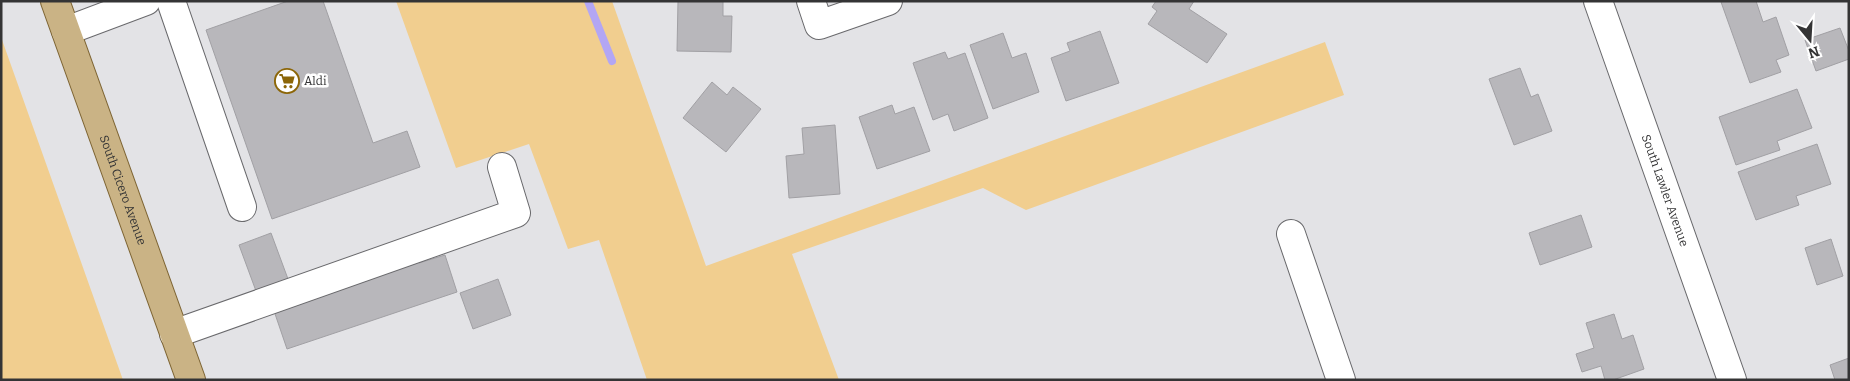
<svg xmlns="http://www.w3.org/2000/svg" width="1850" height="381" font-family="Bitter,serif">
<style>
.green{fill:#f1ce8f}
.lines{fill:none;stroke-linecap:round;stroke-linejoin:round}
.stream{stroke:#b3a6f4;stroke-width:8}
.building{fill:#b8b7bb;stroke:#a1a0a4}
.minor-casing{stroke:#69696c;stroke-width:30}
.major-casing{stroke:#7e6534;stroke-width:30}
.minor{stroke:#fff;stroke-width:28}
.major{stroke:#cab385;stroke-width:28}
.labels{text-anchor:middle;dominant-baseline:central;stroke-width:5;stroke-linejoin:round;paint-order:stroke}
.poi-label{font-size:12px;fill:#343435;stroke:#fff;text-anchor:start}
.street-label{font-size:12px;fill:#343435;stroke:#fff}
</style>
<rect width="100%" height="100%" fill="#e3e3e6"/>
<path class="green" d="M396 1H612L706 266 1325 42 1344 95 1026 210 983 188 792 254 839 380H647L599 240 568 249 529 144 456 168Z
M1 37 123 380H1Z"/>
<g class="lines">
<path class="stream" d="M588 1 612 61"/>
</g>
<path class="building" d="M288 1H323L373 143 407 131 420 167 272 219 206 30Z
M678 1H723V16H732L731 52 677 51Z
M1156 1H1194L1189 9 1227 34 1207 63 1148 24 1157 11 1152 7Z
M1725 1H1756L1763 22 1776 17 1789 55 1776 60 1781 72 1750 83 1721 2Z
M1840 28 1849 51V59L1816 71 1805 40Z
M1100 31 1119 83 1066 101 1051 58 1070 51 1067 43Z
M1003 33 1012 58 1026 53 1039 92 993 109 970 45Z
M945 52 948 59 965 53 988 118 954 131 948 114 933 120 913 63Z
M1520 68 1531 97 1538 94 1552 131 1514 145 1489 79Z
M712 82 727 95 733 87 761 109 726 152 683 118Z
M1797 89 1812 128 1777 141 1780 150 1736 165 1719 117Z
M892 105 895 114 914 107 930 151 877 169 859 117Z
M835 125 840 194 789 198 786 156 804 154 802 128Z
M1817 144 1831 184 1796 196 1799 205 1756 220 1738 172Z
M1581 215 1592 247 1540 265 1529 233Z
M271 233 288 279 256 291 239 245Z
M1831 239 1843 276 1817 285 1805 248Z
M445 255 457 292 287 349 272 305 416 257 419 263Z
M498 279 511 315 473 329 460 293Z
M1614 314 1622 339 1633 335 1644 369 1613 380H1605L1601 366 1582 372 1576 354 1594 348 1586 323Z
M1849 358V380H1835L1830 365Z"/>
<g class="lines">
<defs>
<g id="minor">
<path d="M171 1 242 207"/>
<path d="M811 1 819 25 888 1"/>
<path id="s1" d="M1598 1 1732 380"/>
<path d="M66 31 146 1"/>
<path d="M1291 234 1341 380"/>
<path d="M174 334 516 213 502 167"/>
</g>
<g id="major">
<path id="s2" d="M55 1 191 380"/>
</g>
</defs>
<use href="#minor" class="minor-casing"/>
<use href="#major" class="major-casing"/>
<use href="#minor" class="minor"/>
<use href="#major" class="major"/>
</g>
<defs>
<symbol id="supermarket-ring" viewBox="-11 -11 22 22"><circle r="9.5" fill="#fff" stroke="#8c6608" stroke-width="1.5"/><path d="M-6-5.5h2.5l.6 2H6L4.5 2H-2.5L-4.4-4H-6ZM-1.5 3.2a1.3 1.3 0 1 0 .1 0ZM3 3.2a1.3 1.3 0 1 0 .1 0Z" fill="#8c6608"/></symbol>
</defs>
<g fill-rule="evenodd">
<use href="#supermarket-ring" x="273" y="67" width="28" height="28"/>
</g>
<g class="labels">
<g class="poi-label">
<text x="304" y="81">Aldi</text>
</g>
<g class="street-label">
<text stroke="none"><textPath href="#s2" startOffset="201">South Cicero Avenue</textPath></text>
<text stroke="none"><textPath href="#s1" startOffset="201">South Lawler Avenue</textPath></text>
</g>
</g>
<rect width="1850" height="381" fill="none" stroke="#343435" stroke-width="5"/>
<g transform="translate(1810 40) rotate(162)" stroke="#ffffff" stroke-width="4" paint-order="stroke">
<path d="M0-4L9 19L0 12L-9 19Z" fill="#343435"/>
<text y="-8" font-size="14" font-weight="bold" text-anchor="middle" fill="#343435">N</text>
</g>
</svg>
